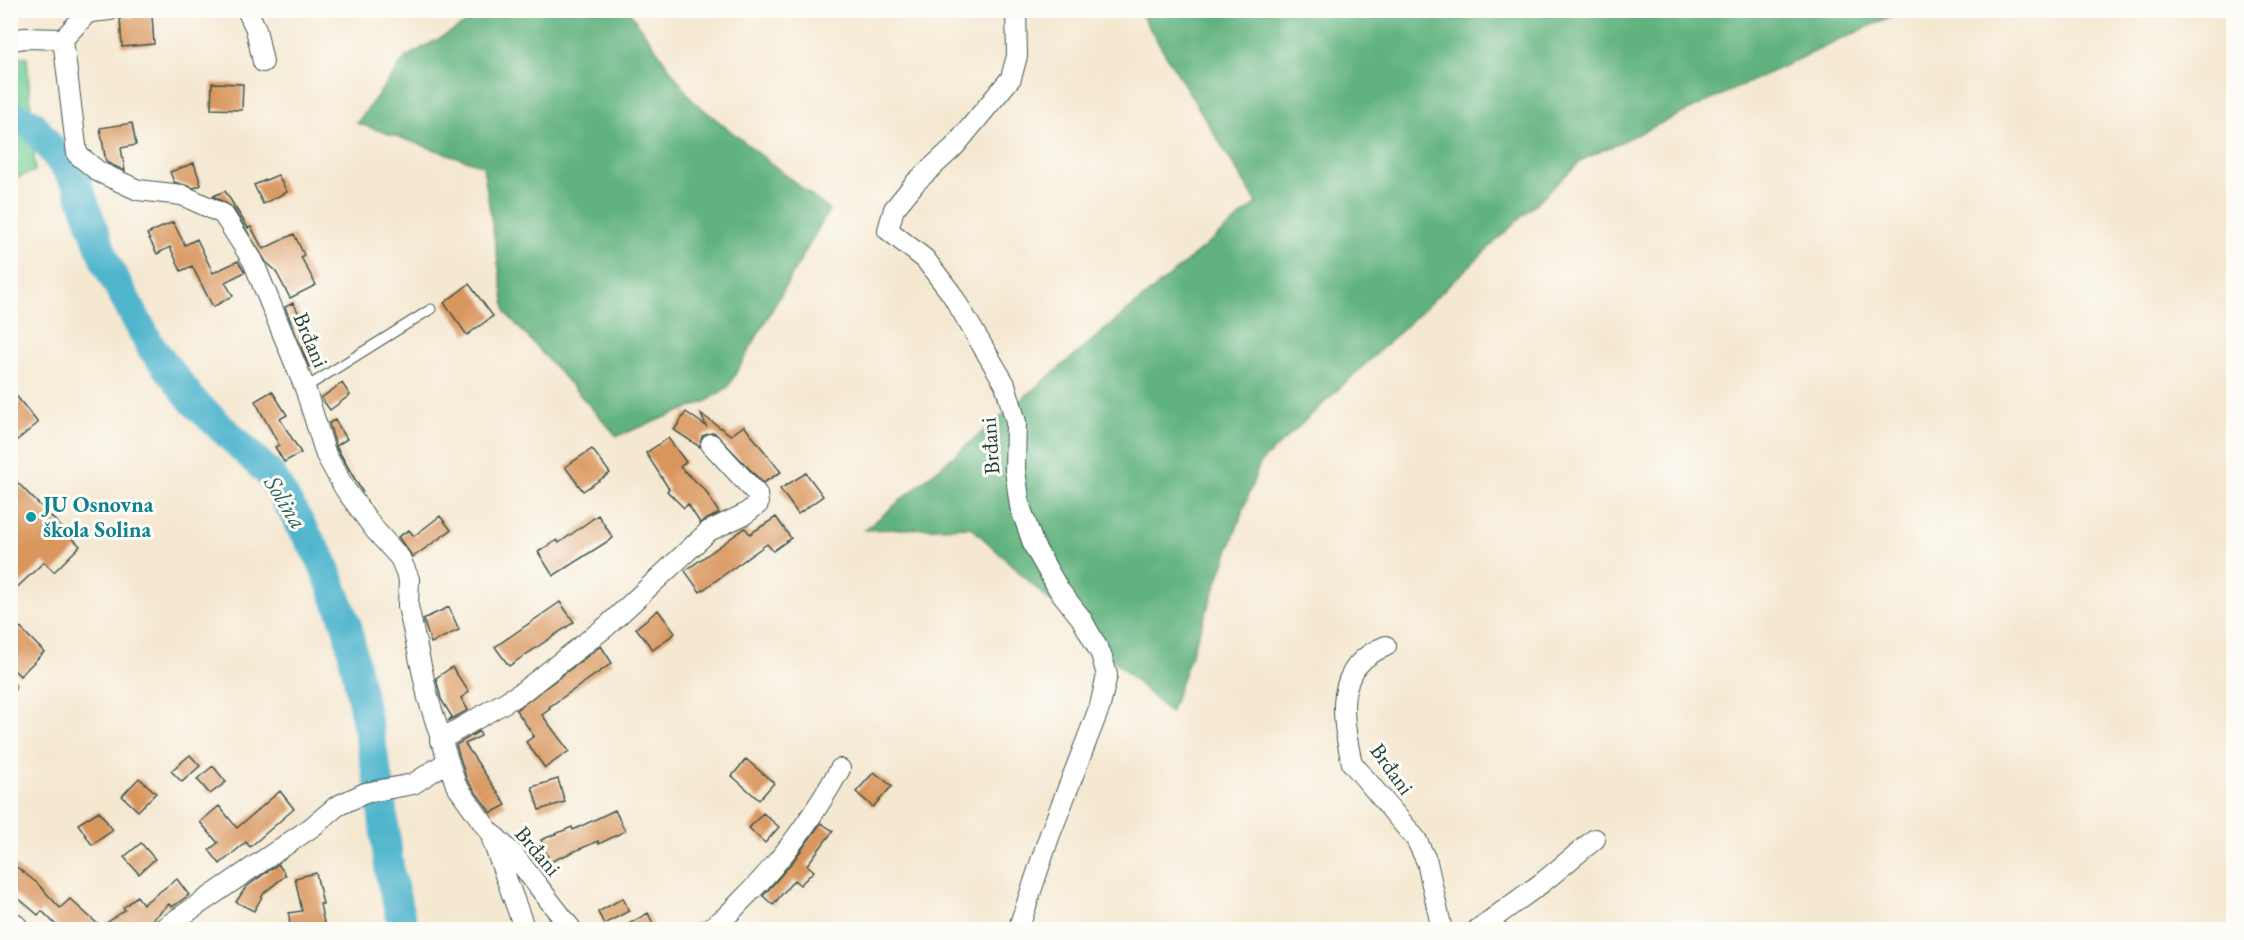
<svg xmlns="http://www.w3.org/2000/svg" width="2244" height="940" font-family="'EB Garamond',serif">
<style>
.green{fill:#76cf94;stroke:#4a8664;stroke-width:1.5}
.forest{fill:#60b27e;stroke:#407859;stroke-width:1.5}
.lines{fill:none;stroke-linecap:round;stroke-linejoin:round}
.river{stroke:#4fb5cd;stroke-width:30}
.building{fill:#d9965d}
.lane-casing{stroke:#3f574c;stroke-width:11}
.street-casing{stroke:#3f574c;stroke-width:22}
.secondary-casing{stroke:#3f574c;stroke-width:29}
.lane{stroke:#fff;stroke-width:9}
.street{stroke:#fff;stroke-width:20}
.secondary{stroke:#fff;stroke-width:27}
.culture-dot{fill:#0f9aa8;stroke:#fdfcf7;stroke-width:2}
.labels{text-anchor:middle;dominant-baseline:central;stroke-width:6;stroke-linejoin:round;paint-order:stroke}
.street-label{font-size:22px;fill:#1f3d34;stroke:#fdfcf7}
.culture-label{font-size:22px;font-weight:bold;fill:#0d838f;stroke:#fdfcf7;text-anchor:start}
.water-label{font-size:24px;font-style:italic;fill:#2d6162;stroke:#fdfcf7}
</style>
<rect width="100%" height="100%" fill="#fdfcf7"/>
<filter id="ink" filterUnits="userSpaceOnUse"><feTurbulence type="fractalNoise" baseFrequency=".0167" numOctaves="2"/><feDisplacementMap in="SourceGraphic" scale="12" xChannelSelector="R" yChannelSelector="G"/><feConvolveMatrix kernelMatrix="1 2 1 2 8 2 1 2 1" color-interpolation-filters="sRGB"/></filter>
<filter id="wash" filterUnits="userSpaceOnUse"><feTurbulence type="fractalNoise" baseFrequency=".008" numOctaves="4" result="noise"/><feDisplacementMap in="SourceGraphic" scale="24" xChannelSelector="R" yChannelSelector="G"/><feGaussianBlur stdDeviation="1.35" result="paint"/><feColorMatrix in="noise" values="0 0 0 0 0 0 0 0 0 0 0 0 0 0 0 0 0 1.4 0 .05"/><feComposite in="paint" operator="in"/></filter>
<g filter="url(#wash)">
<rect width="100%" height="100%" fill="#f5e8d1"/>
<path class="green" d="M11 56 27 57 35 171 11 180Z"/>
<path class="forest" d="M490 10 629 11 692 100 829 210 728 387 707 401 617 436 506 313 483 166 357 123 406 57Z
M1139 11H1902L1582 160 1260 463 1170 713 971 527 865 530 1257 203Z"/>
<g class="lines">
<path class="river" d="M10 115 32 124 76 181 106 263 151 347 193 401 271 475 322 561 347 626 379 782 390 875 404 930"/>
</g>
<g id="blocks">
<path class="building" d="M152 15 154 44 122 47 120 18Z
M212 83 243 84 242 110 211 109Z
M132 123 136 145 121 148 125 171 106 162 100 128Z
M194 163 201 185 194 188 174 182 170 172Z
M278 175 287 192 263 204 254 185Z
M225 191 248 228 251 227 263 249 294 234 304 255 301 257 316 285 290 298 275 270 266 262 233 208 213 196Z
M173 222 185 245 197 239 213 273 238 261 245 272 225 282 233 296 213 307 192 266 181 271 170 247 157 254 147 234Z
M469 284 493 316 467 335 444 303Z
M293 303 301 317 298 318 320 361 309 367 285 307Z
M342 383 350 395 330 410 321 398Z
M10 388 38 423 10 446Z
M272 391 287 415 280 419 301 453 284 462 275 447 279 445 255 401Z
M686 412 706 426 701 414 731 435 744 426 781 472 763 483 714 432 702 436 700 447 674 430Z
M335 420 347 439 336 446 363 493 337 450 329 423Z
M668 438 686 462 680 467 705 490 719 513 700 523 688 504 684 508 667 491 669 489 646 453Z
M592 449 610 473 583 491 565 467Z
M806 473 823 496 798 514 780 489Z
M17 482 80 546 54 572 44 562 10 594V488Z
M598 515 613 538 553 576 538 552 557 540 559 543Z
M440 516 451 530 413 557 398 537 409 530 414 536Z
M776 517 791 538 773 551 767 544 700 592 685 571 745 528 750 534Z
M560 602 574 622 509 666 495 647Z
M449 607 459 630 431 643 423 619Z
M658 610 675 633 653 650 636 628Z
M10 617 44 652 20 676 10 666Z
M601 646 612 663 549 707 550 709 542 715 569 751 545 768 526 742 534 736 516 710Z
M452 667 469 692 461 698 468 710 448 721 452 717 441 699 436 678Z
M479 731 481 736 465 744 506 805 491 813 467 780 456 745Z
M190 755 200 766 182 782 171 771Z
M746 759 774 783 759 800 732 776Z
M213 766 226 782 210 794 197 779Z
M874 772 892 786 873 807 856 792Z
M139 778 156 793 138 811 122 796Z
M558 779 565 802 539 810 532 787Z
M280 791 294 809 250 847 246 842 220 864 209 850 218 843 200 822 219 806 237 828Z
M615 810 625 831 599 844 598 841 550 862 541 840 572 827 573 830Z
M99 811 113 830 92 845 78 824Z
M763 813 779 827 765 843 749 828Z
M821 823 833 831 807 865 814 871 800 885 794 880 773 905 763 896 794 860Z
M141 843 155 859 139 874 124 857Z
M10 862 37 883 60 908 70 899 101 927 125 910 123 908 137 896 143 904 177 879 189 895 172 907 169 904 141 930H61L42 911 38 915 10 891Z
M278 864 286 875 264 893 254 911 236 902 246 887Z
M316 873 323 904H320L325 927 290 930 289 913 302 911 295 878Z
M623 898 629 911 604 924 598 912Z
M648 913 656 930H618Z"/>
</g>
</g>
<g filter="url(#ink)">
<use href="#blocks" fill-opacity="0" stroke="#3f574c" stroke-width="1.5"/>
<g class="lines">
<defs>
<path id="lane" d="M305 388 431 309
M10 687H11"/>
<path id="street" d="M247 10 256 29 263 62
M1016 10 1017 56 1011 78 954 147 916 182 894 209 888 230 925 259 951 293 1005 384 1016 422 1015 470 1020 506 1034 546 1059 590 1081 618 1101 654 1107 675 1100 706 1049 837 1018 930
M91 12 110 10
M63 39 77 154 99 172 138 190 182 195 223 214 253 261 305 388 326 455 345 489 375 530 400 558 409 579 408 606 428 698 456 785 488 830 514 855 572 930
M10 41 24 38 63 39 90 10
M1386 646C1333 666 1341 716 1352 763L1416 839 1427 862 1442 930
M440 740 521 693 607 626 709 531 745 514 758 504 757 494 711 444
M492 839 525 930
M161 930 312 827 337 806 365 793 413 784 447 762
M706 930C722 923 732 910 744 898 784 859 813 817 840 769
M1477 930 1543 882 1595 839"/>
<path id="secondary" d="M10 924 16 930"/>
</defs>
<use href="#lane" class="lane-casing"/>
<use href="#street" class="street-casing"/>
<use href="#secondary" class="secondary-casing"/>
<use href="#lane" class="lane"/>
<use href="#street" class="street"/>
<use href="#secondary" class="secondary"/>
</g>
</g>
<circle class="culture-dot" cx="31" cy="517" r="6"/>
<g class="labels">
<g class="street-label">
<text transform="translate(311 340) rotate(67)">Brđani</text>
<text transform="translate(990 446) rotate(-94)">Brđani</text>
<text transform="translate(1392 769) rotate(54)">Brđani</text>
<text transform="translate(538 851) rotate(50)">Brđani</text>
</g>
<g class="culture-label">
<text x="43" y="504">JU Osnovna<tspan x="43" dy="25">škola Solina</tspan></text>
</g>
<g class="water-label">
<text transform="translate(286 502) rotate(58)">Solina</text>
</g>
</g>
<rect width="2244" height="940" fill="none" stroke="#fdfcf7" stroke-width="36"/>
</svg>
